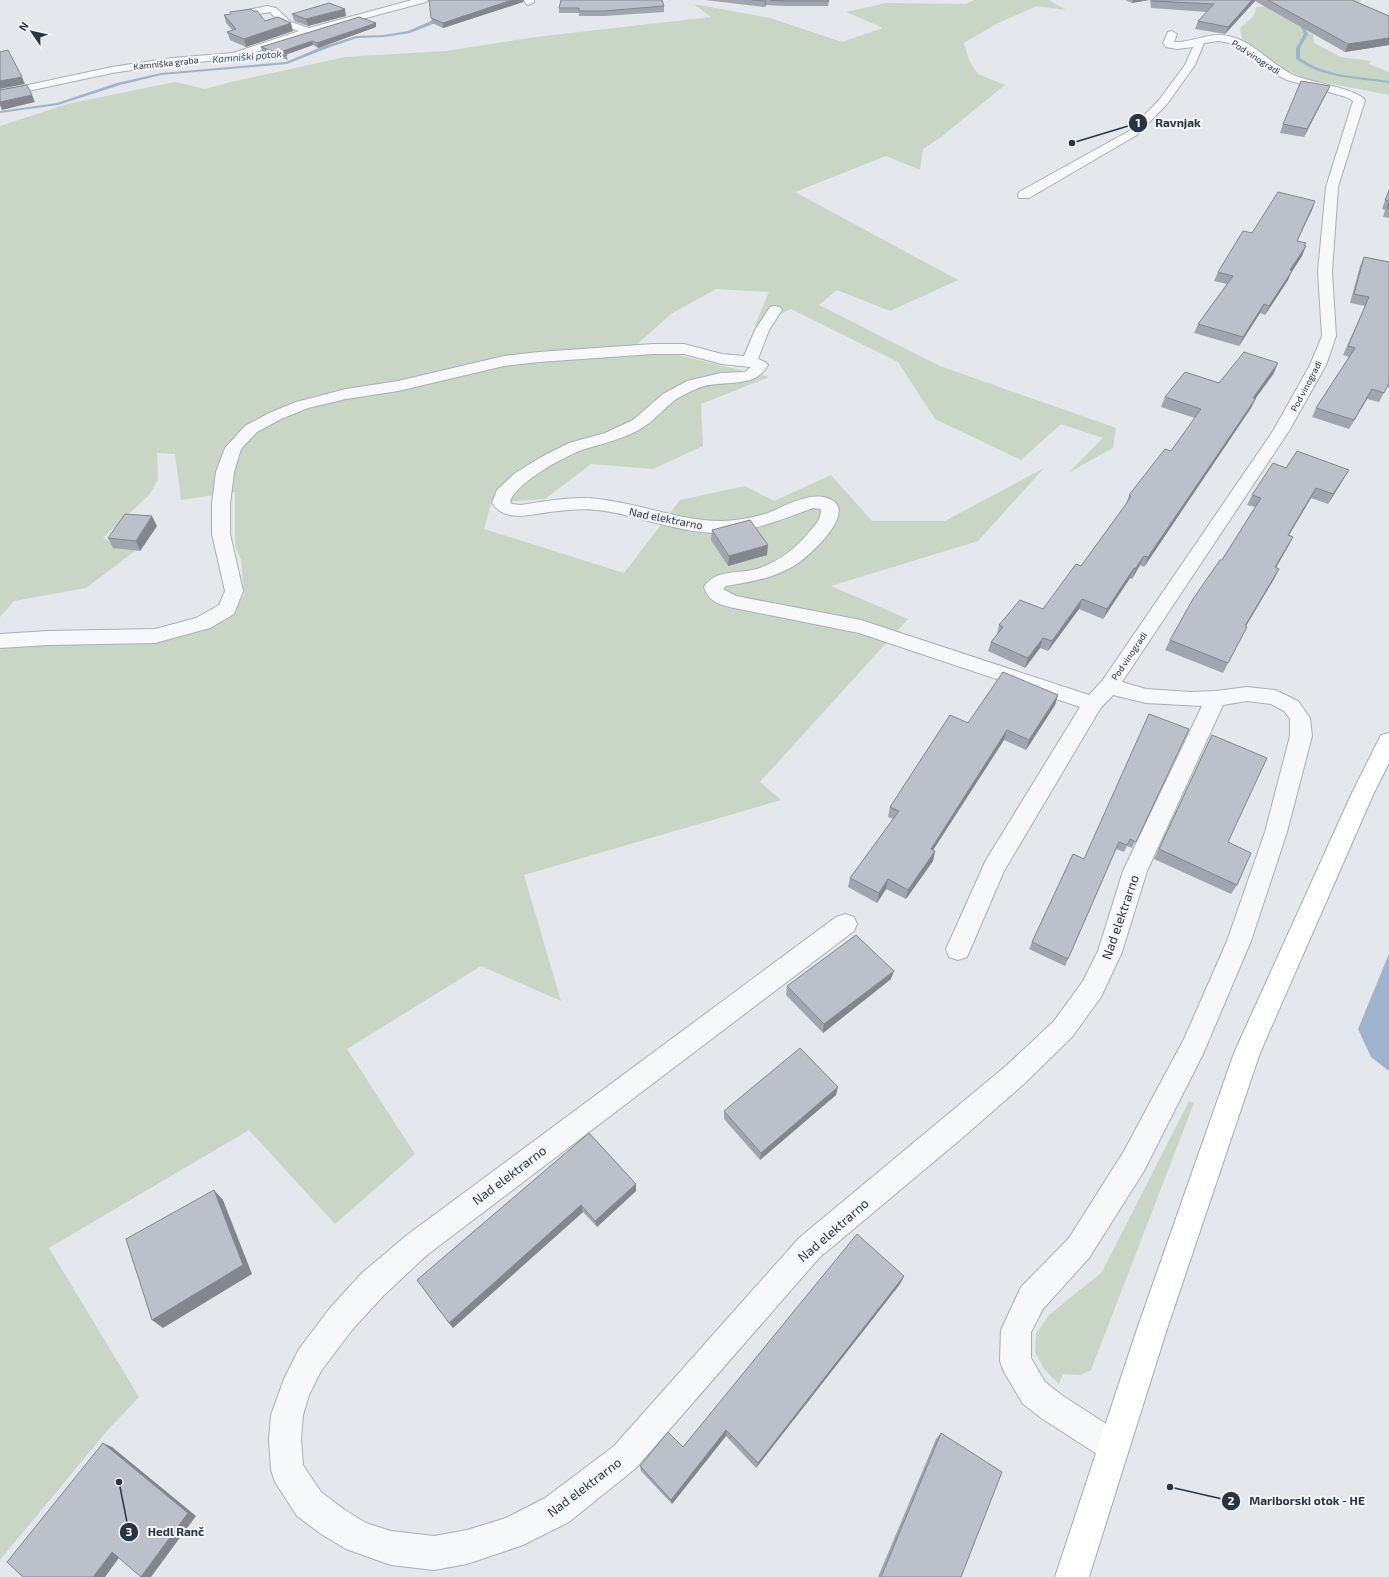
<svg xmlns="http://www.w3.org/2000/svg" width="1389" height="1577" font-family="'Exo 2',sans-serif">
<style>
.green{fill:#c9d6c5}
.water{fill:#9fb4cc}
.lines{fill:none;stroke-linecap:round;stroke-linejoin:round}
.stream{fill:#9fb4cc;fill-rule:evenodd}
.minor-casing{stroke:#a9aeb7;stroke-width:2}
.major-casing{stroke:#a3abb8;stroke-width:2}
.minor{fill:#f7f8fa;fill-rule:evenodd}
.major{fill:#fff;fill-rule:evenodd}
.wall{fill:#a1a5ae}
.shaded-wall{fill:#83868d}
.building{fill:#bbc0ca;stroke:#83868d}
.labels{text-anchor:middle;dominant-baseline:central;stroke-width:4;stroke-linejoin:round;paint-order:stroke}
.far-street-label{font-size:9px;fill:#2b3445;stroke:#f4f6f9}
.far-water-label{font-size:10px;font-style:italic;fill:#34527a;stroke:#f4f6f9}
.street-label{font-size:11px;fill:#2b3445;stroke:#f4f6f9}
.near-street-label{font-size:13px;fill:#2b3445;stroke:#f4f6f9}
.leader{fill:none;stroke:#2b3445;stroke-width:1.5}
.callout-dot{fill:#2b3445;stroke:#f4f6f9;stroke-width:1.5}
.mark-label{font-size:12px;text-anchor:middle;font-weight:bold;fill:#fff}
.callout-label{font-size:12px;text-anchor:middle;font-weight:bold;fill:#2b3445;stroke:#f4f6f9;stroke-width:4;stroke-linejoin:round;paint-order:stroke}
</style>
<rect width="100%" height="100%" fill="#e4e7ec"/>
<path class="green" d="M974 0H1049L1066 10 1037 6 998 23 964 43 969 60 978 74 1005 85 941 137 923 149 920 170 886 156 795 192 958 280 890 311 837 290 819 305 940 366 1116 428 1113 448 1068 473 1103 438 1061 424 1021 460 935 419 898 362 791 309 754 327 769 292 716 289 671 314 625 355H678L769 377 701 404 703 446 653 469 591 464 545 499 491 503 484 529 624 573 680 500 745 486 774 501 831 475 872 521H945L1044 468 978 541 831 586 908 619 760 782 781 800 524 875 561 1001 481 966 347 1049 415 1154 335 1224 249 1130 49 1248 139 1397 106 1432 0 1560V650L24 641 137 644 180 633 231 611 244 595 241 560 235 545V492L181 500 175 454 157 453 158 480 149 495 103 538 135 551 86 588 14 601 0 617V126L67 104 175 82 205 89 231 82 345 57 446 51 536 37 711 17 694 4 770 18 842 42 883 28 846 12 886 3 966 4Z
M1294 0H1361L1337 22 1299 26 1313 35 1314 43 1341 57 1371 61 1369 64 1389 72V95L1307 79 1271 63 1243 43 1240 28C1247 22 1256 17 1256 7L1277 6Z
M1189 1101 1194 1103 1091 1370 1080 1375 1063 1374 1059 1384 1044 1369 1035 1352 1036 1334 1049 1315 1102 1272Z"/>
<path class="water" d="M1389 954V1071L1371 1057 1358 1029Z"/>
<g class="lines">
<path class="stream" d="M440 17 443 18 433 24 410 33 384 37 357 38 325 49 287 64 161 75 120 85 58 105 0 113V111L57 103 117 83 161 73 286 62 321 47 356 36 384 35 408 31Z
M1310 23 1313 24 1305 28 1308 34 1300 48V58C1326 77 1358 76 1389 81V83C1357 78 1324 79 1296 59V48L1304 34 1301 27Z"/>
<defs>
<path id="minor" d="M412 0H428L426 2 332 27 234 59 172 64 112 73 0 97V91L112 67 172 58 233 53 299 31 283 26 270 12 247 16 244 15 242 13 244 11 267 6 276 8 291 22 309 28Z
M524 0H534V2L529 5 526 4Z
M1172 31 1177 34 1174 42C1192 43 1209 32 1228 36 1254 41 1272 66 1296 76 1311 82 1357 89 1365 100L1338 187 1332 271 1336 336 1326 365 1289 431 1122 682 1146 689 1191 692 1216 691 1247 687 1275 690 1298 701 1310 718 1312 736 1287 832 1251 941 1203 1054 1144 1171 1089 1258 1043 1309 1031 1332V1358L1045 1382 1063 1396 1125 1436 1130 1447 1125 1458 1114 1463 1103 1458 1041 1418 1023 1404 1004 1372 1000 1361 1001 1330 1021 1287 1069 1238 1124 1151 1184 1039 1227 941 1265 832 1290 736V719L1284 711 1271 704 1247 701 1223 705 1147 871 1122 952 1101 997 1072 1037 1025 1083 961 1139 819 1258 636 1468 569 1522 523 1545 467 1564 434 1570 391 1565 346 1549 321 1534 297 1516 275 1482 271 1470 269 1439 271 1415 284 1379 299 1349 330 1308 362 1273 407 1235 836 917 845 914 854 917 857 924 854 931 427 1255 384 1295 352 1330 321 1371 309 1395 303 1415 301 1439 303 1465 321 1492 345 1510 366 1523 391 1531 434 1536 467 1530 506 1518 545 1498 614 1446 799 1238 1007 1065 1054 1021 1083 981 1098 951 1123 871 1202 706 1146 703 1113 695 1100 709 1004 871 967 957 958 960 949 957 946 949 986 860 1080 707 859 633 734 608C720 605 709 602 704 587 715 569 739 574 757 569 777 562 796 549 809 532 816 524 821 520 821 509L813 508C783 519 754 531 722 533 682 534 644 517 605 511 582 507 559 511 536 514 519 517 502 518 492 503L497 490 515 473 543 456 569 443 605 433 633 420 663 394 687 381 721 373 745 372 751 367 722 364 684 354H653L539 362 504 366 398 391 346 399 308 408 281 419 257 432 241 449 234 472 230 504V534L243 591 234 614 210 628 155 643 48 645 0 648V634L48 631 155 629 196 618 219 605 225 591 212 534V504L216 472 225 448 245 426 269 413 296 402 346 389 398 381 504 356 539 352 653 344H684L722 354 744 356 755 330 770 307 775 306 780 307 782 310 769 330 758 359 765 362 768 365C755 391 719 378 696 389 689 392 681 396 675 400 664 408 656 419 645 426 626 439 603 443 582 450 565 456 514 484 510 502L512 504 521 505C549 501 577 495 605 500 644 505 681 521 721 521 735 521 751 518 765 514 782 508 804 494 823 497 866 505 809 558 792 567 770 579 750 582 726 586L723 589 736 596 861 620 1089 695 1102 681 1273 431 1310 365 1322 336 1318 271 1326 187 1353 101 1346 97 1287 80 1273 73 1229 43 1219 41 1204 43 1195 65 1167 104 1137 135 1029 198H1019L1018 195 1019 192 1129 131 1159 100 1185 65 1193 47 1177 49 1166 47 1163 43 1168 32Z"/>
<path id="major" d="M1389 733V763L1373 795 1260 1053 1166 1332 1089 1577H1055L1136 1332 1234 1053 1351 795 1381 735Z"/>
</defs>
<use href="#minor" class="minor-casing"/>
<use href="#major" class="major-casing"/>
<use href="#minor" class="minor"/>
<use href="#major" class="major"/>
</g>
<path class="wall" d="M429 0H524L523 2 443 28 432 23Z
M705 0H828L829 1 828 6H784L766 5 765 7Z
M1125 0H1149L1132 3Z
M1150 0H1352L1389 16V45L1345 52 1255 1 1225 34 1195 29 1198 21 1207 12 1151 8Z
M664 6V12L604 16H579V13H559V8Z
M292 14 346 16 308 26 294 21Z
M224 15 265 21 293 31 246 47 230 40 227 32 233 31 226 23Z
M376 27 318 48 313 45 286 55 288 60 262 51 261 47Z
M1330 86 1326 94 1304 137 1280 133 1283 124Z
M1389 189V218L1383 217 1385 210 1382 209Z
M1312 210 1297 241 1305 246 1302 256 1291 273 1288 280 1265 315 1260 313 1239 346 1194 333 1198 324 1227 284 1214 281 1218 272 1252 233Z
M1364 257 1389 262V388L1387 387 1379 402 1367 399 1349 429 1312 417 1316 408 1349 357 1343 355 1365 306 1350 303 1360 266Z
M1274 373 1256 398 1251 408 1144 567 1140 565 1132 579 1130 578 1103 619 1079 609 1048 651 1040 648 1025 668 988 651 991 642 997 634 999 625 1043 609 1081 566 1126 505 1129 495 1171 451 1195 418 1161 407 1165 397 1219 383Z
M1286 468 1343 480 1328 504 1311 498 1289 535 1293 537 1276 568 1279 569 1274 579 1246 626 1247 627 1223 673 1165 650 1170 640 1222 560 1255 507 1247 505 1252 495Z
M157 526 140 551 113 548 108 538Z
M712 530 767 555 728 566 711 540Z
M1058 695 1055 705 1026 750 1004 740 933 850 935 851 933 861 906 899 886 889 877 903 848 887 850 878 893 819 888 817 890 807 968 723Z
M1189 729 1132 848 1127 846 1124 852 1116 849 1065 966 1029 949 1073 854 1084 859Z
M1212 735 1228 842 1237 885 1231 894 1154 859 1207 745Z
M891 979 823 1033 786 995 787 986Z
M836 1095 760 1160 724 1119V1111Z
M589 1133 636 1184V1191L597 1227 583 1212 453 1328 417 1280Z
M904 1276 900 1284 756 1468 726 1436 672 1504 641 1471 640 1466 683 1447Z
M941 1433 961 1577H878L936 1439Z"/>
<path class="shaded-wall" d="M512 0H524L523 2 443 28V23Z
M766 0V5L765 7V1Z
M1133 0H1149L1132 3Z
M1252 0H1255V1L1225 34 1228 27Z
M345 9 346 16 308 26 306 19Z
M291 23 293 31 246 47 244 39Z
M376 23V27L318 48 317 43Z
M1389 38V45L1345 52 1348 44Z
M312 41 313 45 284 55 283 51Z
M22 77 25 84 0 89V81Z
M1330 86 1326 94 1304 137 1307 129Z
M32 95 35 102 2 110 0 105V102Z
M1315 201 1312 210 1293 250 1297 241Z
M1306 243 1303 250 1306 246 1302 256 1291 273 1288 280 1265 315 1269 306Z
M1264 304 1260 313 1239 346 1243 337Z
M1278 363 1274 373 1249 407 1253 398Z
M1372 389 1367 399 1349 429 1354 420Z
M1256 398 1251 408 1144 567 1148 557Z
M1349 470 1343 480 1328 504 1333 494Z
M1316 488 1311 498 1283 545 1288 535Z
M152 516 157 526 140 551 136 541Z
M1293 537 1288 547 1270 577 1275 567Z
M768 545 767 555 728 566 729 556Z
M1144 556 1140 565 1132 579 1135 569Z
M1134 568 1130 578 1103 619 1107 609Z
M1279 569 1274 579 1240 636 1245 626Z
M1082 599 1079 609 1048 651 1052 641Z
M1043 638 1040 648 1025 668 1028 658Z
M1058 695 1055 705 1026 750 1029 740Z
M1007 730 1004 740 928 858 931 849Z
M935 851 933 861 906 899 908 890Z
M888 879 886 889 877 903 879 893Z
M894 971 891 979 823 1033 824 1024Z
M838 1087 836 1095 760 1160 761 1153Z
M636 1184V1191L597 1227 595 1221Z
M214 1190 223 1200 252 1274 163 1328 152 1320Z
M581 1205 583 1212 453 1328 449 1323Z
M904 1276 900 1284 756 1468 758 1463Z
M726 1430V1436L672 1504 671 1500Z
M103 1443 112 1447 196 1516 151 1577H141Z
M112 1552 121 1555 105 1577H93Z"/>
<path class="building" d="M429 0H512L443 23 431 18Z
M561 0H662L664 6 604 11H579V8H559Z
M752 0H766L765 1Z
M771 0H828L829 1H784Z
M1153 0H1252L1228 27 1198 21 1214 4 1153 1Z
M1268 0H1352L1389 16V38L1348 44Z
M329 3 345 9 306 19 292 14Z
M251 9 253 11H257L265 21 278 17 291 23 244 39 227 32 236 29 224 15 231 14 230 12Z
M359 17 376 23 317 43 312 41 283 51 287 56 261 47Z
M8 50 22 77 0 81V52Z
M1301 81 1330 86 1307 129 1283 124Z
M27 85 32 95 0 102V90Z
M1389 191V201L1385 200Z
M1278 192 1315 201 1297 241 1306 243 1304 246H1306L1290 270 1292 271 1269 306 1264 304 1243 337 1198 324 1233 276 1218 272 1243 231 1252 233Z
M1389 202V208H1387Z
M1364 257 1389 262V383L1384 393 1372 389 1354 420 1316 408 1355 348 1348 346 1369 297 1354 294Z
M1244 352 1278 363 1253 398H1256L1148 557 1144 556 1135 569 1134 568 1107 609 1082 599 1052 641 1043 638 1028 658 991 642 1003 627 999 625 1020 600 1043 609 1076 564 1081 566 1126 504 1131 496 1129 495 1165 449 1171 451 1201 409 1165 397 1185 372 1219 383Z
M1297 451 1349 470 1333 494 1316 488 1288 535 1293 537 1275 567 1279 569 1245 626 1247 627 1228 663 1170 640 1193 599 1220 560H1222L1261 498 1252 495 1273 463 1286 468Z
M125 514 152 516 136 541 108 538Z
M750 520 768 545 729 556 712 530Z
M1003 672 1058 695 1029 740 1007 730 931 849 935 851 908 890 888 879 879 893 850 878 899 811 890 807 950 715 968 723Z
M1149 714 1189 729 1136 842 1130 839 1127 845 1119 842 1068 959 1032 942 1073 854 1084 859Z
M1212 735 1267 758 1228 842 1251 853 1237 885 1159 849Z
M856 935 894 971 824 1024 787 986Z
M800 1048 838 1087 761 1153 724 1111Z
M589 1133 636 1184 595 1221 581 1205 449 1323 417 1280Z
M214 1190 243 1265 152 1320 126 1239Z
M857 1234 904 1276 758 1463 726 1430 671 1500 640 1466 668 1432 683 1447Z
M941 1433 1002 1472 961 1577H881Z
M103 1443 188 1513 141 1577 112 1552 93 1577H23L7 1562Z"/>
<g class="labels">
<g class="far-street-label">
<text transform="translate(1256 57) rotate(33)">Pod vinogradi</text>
<text transform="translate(166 63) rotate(-6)">Kamniška graba</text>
<text transform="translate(1306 386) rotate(-62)">Pod vinogradi</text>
<text transform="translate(1129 656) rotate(-56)">Pod vinogradi</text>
</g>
<g class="far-water-label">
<text transform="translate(247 56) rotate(-5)">Kamniški potok</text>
</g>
<g class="street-label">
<text transform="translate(666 518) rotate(11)">Nad elektrarno</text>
</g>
<g class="near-street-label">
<text transform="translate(1120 917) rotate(-71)">Nad elektrarno</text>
<text transform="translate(509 1175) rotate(-37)">Nad elektrarno</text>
<text transform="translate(833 1230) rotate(-41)">Nad elektrarno</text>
<text transform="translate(584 1487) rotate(-37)">Nad elektrarno</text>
</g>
</g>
<path class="leader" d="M1072 143L1138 123M1170 1487L1231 1501M119 1482L129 1532"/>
<g class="callout-dot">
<circle cx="1072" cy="143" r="4"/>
<circle cx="1170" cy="1487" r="4"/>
<circle cx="119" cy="1482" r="4"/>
<circle cx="1138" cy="123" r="10"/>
<circle cx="1231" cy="1501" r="10"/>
<circle cx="129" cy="1532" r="10"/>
</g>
<g class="mark-label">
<text x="1138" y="127">1</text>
<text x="1231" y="1505">2</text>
<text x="129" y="1536">3</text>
</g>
<g class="callout-label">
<text x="1178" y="127">Ravnjak</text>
<text x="1307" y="1505">Mariborski otok - HE</text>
<text x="176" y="1536">Hedl Ranč</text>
</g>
<g transform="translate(32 32) rotate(304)" stroke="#f4f6f9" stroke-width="3" paint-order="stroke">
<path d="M0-3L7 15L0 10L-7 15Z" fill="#2b3445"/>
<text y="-6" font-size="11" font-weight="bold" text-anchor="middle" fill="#2b3445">N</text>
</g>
</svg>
